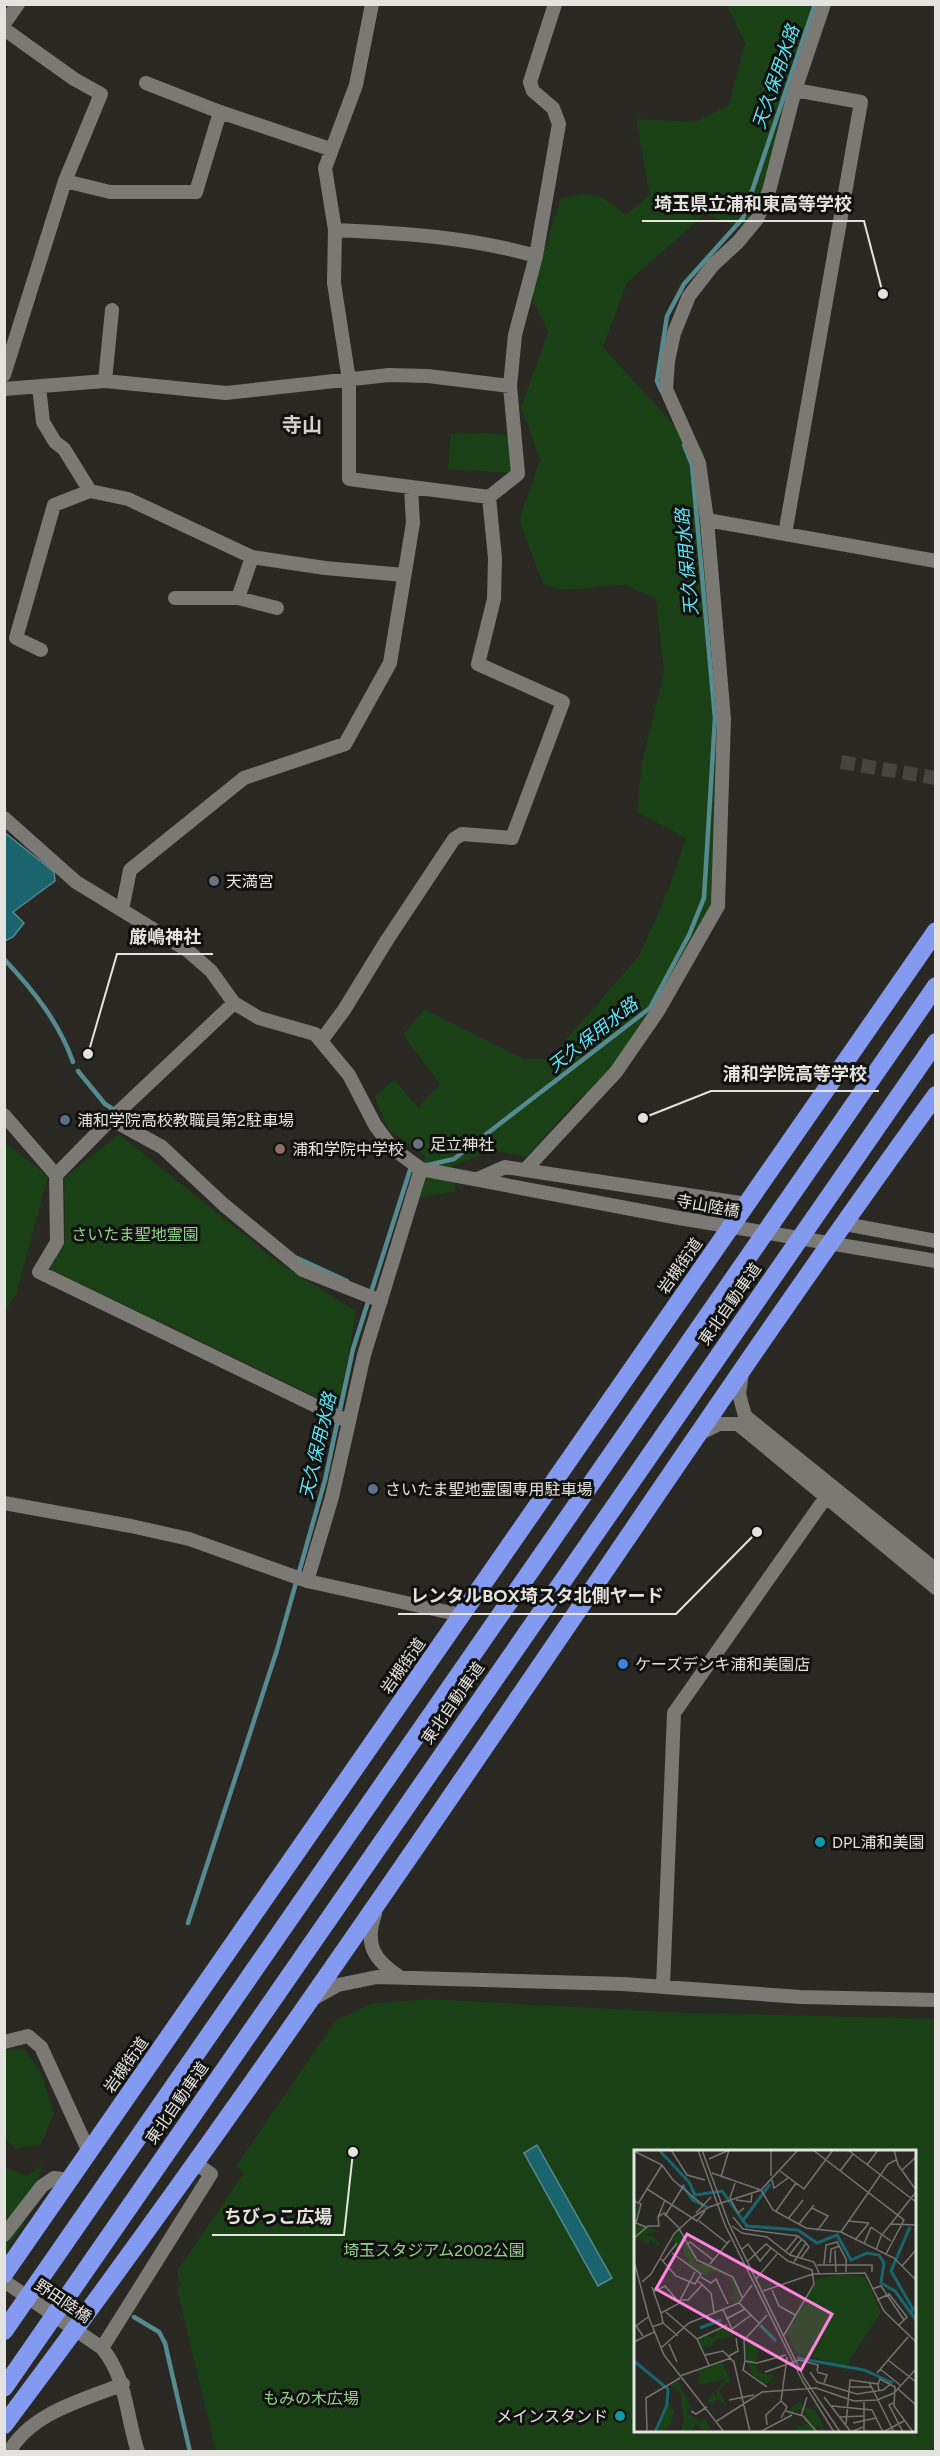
<svg xmlns="http://www.w3.org/2000/svg" width="940" height="2456" font-family="Figtree,'Noto Sans JP',sans-serif">
<style>
.green{fill:#1a4016;fill-rule:evenodd}
.water{fill:#19646d;stroke:#568a90;stroke-width:1.5}
.lines{fill:none;stroke-linecap:round;stroke-linejoin:round}
.stream{stroke:#568a90;stroke-width:4.5}
.minor-tunnel{stroke:#45443f;stroke-width:14;stroke-dasharray:14 7;stroke-linecap:butt}
.minor{stroke:#7a7973;stroke-width:14}
.highway{stroke:#849af1;stroke-width:18}
.worship-dot{fill:#6b7280;stroke:#11110f;stroke-width:2}
.service-dot{fill:#5c6f8a;stroke:#11110f;stroke-width:2}
.education-dot{fill:#8d6e63;stroke:#11110f;stroke-width:2}
.shop-dot{fill:#3f7fe0;stroke:#11110f;stroke-width:2}
.culture-dot{fill:#0f9aa8;stroke:#11110f;stroke-width:2}
.labels{text-anchor:middle;dominant-baseline:central;stroke-width:6;stroke-linejoin:round;paint-order:stroke}
.poi-label{font-size:16px;fill:#e4e3e0;stroke:#11110f;text-anchor:start}
.street-label{font-size:16px;fill:#e4e3e0;stroke:#11110f}
.park-label{font-size:16px;fill:#93d48c;stroke:#11110f}
.water-label{font-size:18px;font-style:italic;fill:#5be4f4;stroke:#11110f}
.quarter-label{font-size:20px;font-weight:bold;fill:#d2d1cb;stroke:#11110f}
.inset-river{fill:none;stroke:#19646d;stroke-width:3}
.inset-road{fill:none;stroke:#74736f;stroke-width:1.5}
.view{fill:#fe85e0;fill-opacity:0.15;stroke:#fe85e0;stroke-width:3}
.inset-edge{fill:none;stroke:#e4e3e0;stroke-width:3}
.leader{fill:none;stroke:#e4e3e0;stroke-width:2}
.callout-dot{fill:#e4e3e0;stroke:#11110f;stroke-width:2}
.callout-label{font-size:18px;text-anchor:middle;font-weight:bold;fill:#e4e3e0;stroke:#11110f;stroke-width:6;stroke-linejoin:round;paint-order:stroke}
</style>
<rect width="100%" height="100%" fill="#292823"/>
<path class="green" d="M727 5H822L775 148 765 220 744 229 705 214 627 283 603 347 670 421 703 450 712 512 725 871 710 908 639 1050 575 1103 526 1157 493 1150 452 1166 455 1191 420 1198 425 1156 387 1128 375 1097 394 1079 418 1108 440 1084 403 1035 424 1009 524 1059H549L639 956 669 888 686 838 637 812 642 762 664 672 656 599 626 585 563 590 543 584 519 520 540 460 521 407 548 332 534 303V285L560 199C592 191 600 192 625 215L650 195 636 119 695 122 729 105 745 43Z
M488 433 511 436 513 473 448 469 451 434Z
M119 1134 280 1264 356 1311 339 1408 50 1269 65 1240 64 1178Z
M5 1143 48 1176 16 1295 5 1311Z
M429 1999 666 2012 935 2019V2451H216L177 2290 180 2284 177 2271 244 2173 236 2166 336 2020 371 2004ZM636 2152H914V2430H636Z
M5 2050H25L41 2073 54 2114 41 2144 16 2149 5 2139Z
M42 2165 23 2226 10 2243 5 2257V2167L27 2176Z"/>
<path class="water" d="M4 832 54 872 55 881 13 912 24 923 13 937 5 941Z
M537 2145 612 2278 598 2286 524 2153Z"/>
<g class="lines">
<path class="stream" d="M661 390 657 381 667 316 684 284 743 218 815 4
M4 959C33 990 59 1022 73 1062
M78 1071 105 1104 116 1111
M428 1165 454 1159 650 1008 689 935 704 898 715 718 692 465 684 445
M297 1258 347 1281
M188 1923 277 1650 325 1480 353 1349 410 1170 414 1169
M134 2317 159 2332 165 2343 190 2452"/>
<path class="minor-tunnel" d="M841 762 936 778"/>
<path class="minor" d="M372 4 356 85 325 168 335 230 334 283 349 380V479L489 497 518 474 510 386 515 335 536 256 559 124 553 108 533 91 530 82 555 4
M4 24 18 4
M4 29 74 79 101 94 65 181 4 375
M146 83 220 112 330 149
M65 181 110 192H196L220 112
M335 230C403 233 470 237 536 256
M105 381 112 310
M39 387 43 422 55 442 64 449 90 491 128 499 252 557 325 568 404 575
M4 389 105 381 226 393 389 375 428 376 510 386
M707 520 936 561
M785 534 861 102 795 90
M175 598H238L277 608
M238 598 252 557
M41 650 16 638 54 505 90 491
M4 818 76 882 187 950 211 971 234 1003 259 1018 315 1034 349 1075 375 1125 392 1148 421 1169 679 1218 936 1261
M122 910 130 870 244 778 345 744 390 663 413 523 411 488
M234 1003 111 1119 56 1175 57 1242 39 1272 349 1422
M321 1041 344 1010 387 940 454 839 462 834 512 838 563 702 478 664 494 599 495 558 489 497
M4 1115 56 1175
M111 1119 162 1147 224 1205 303 1270 381 1301
M525 1170 616 1072 658 1011 718 906 724 719 707 520 699 463 666 389 668 361 674 333 689 296 713 265 738 242 757 219 769 191 795 90 824 4
M478 1179 505 1167 747 1204
M845 1224 936 1241
M742 1373 739 1394 745 1416 936 1570
M699 1434 719 1424H738L936 1588
M4 1503 131 1526 189 1539 307 1581 461 1615
M307 1581 332 1497 364 1355 421 1169
M375 1914C364 1945 374 1960 400 1977
M663 1987 674 1713 826 1497
M313 1999 338 1985 377 1977 623 1984 800 1997 936 2000
M4 2042 28 2036 41 2047 89 2152
M4 2235 42 2186 54 2178 69 2180
M4 2281 102 2348C127 2378 126 2416 138 2452
M102 2348 211 2174 195 2163
M9 2452C32 2412 82 2401 123 2384"/>
<path class="highway" d="M4 2274 936 931
M4 2331 936 986
M4 2388 936 1042
M4 2425C174 2198 335 1966 495 1732 641 1519 784 1304 936 1095"/>
</g>
<g class="worship-dot">
<circle cx="214" cy="881" r="6"/>
<circle cx="418" cy="1144" r="6"/>
</g>
<g class="service-dot">
<circle cx="65" cy="1120" r="6"/>
<circle cx="373" cy="1489" r="6"/>
</g>
<circle class="education-dot" cx="280" cy="1149" r="6"/>
<circle class="shop-dot" cx="623" cy="1664" r="6"/>
<g class="culture-dot">
<circle cx="820" cy="1842" r="6"/>
<circle cx="620" cy="2416" r="6"/>
</g>
<g class="labels">
<g class="poi-label">
<text x="226" y="881">天満宮</text>
<text x="77" y="1120">浦和学院高校教職員第2駐車場</text>
<text x="430" y="1144">足立神社</text>
<text x="292" y="1149">浦和学院中学校</text>
<text x="385" y="1489">さいたま聖地霊園専用駐車場</text>
<text x="635" y="1664">ケーズデンキ浦和美園店</text>
<text x="832" y="1842">DPL浦和美園</text>
<text x="608" y="2416" text-anchor="end">メインスタンド</text>
</g>
<g class="street-label">
<text transform="translate(708 1206) rotate(10)">寺山陸橋</text>
<text transform="translate(680 1266) rotate(-55)">岩槻街道</text>
<text transform="translate(730 1304) rotate(-55)">東北自動車道</text>
<text transform="translate(403 1666) rotate(-55)">岩槻街道</text>
<text transform="translate(453 1703) rotate(-55)">東北自動車道</text>
<text transform="translate(126 2065) rotate(-55)">岩槻街道</text>
<text transform="translate(177 2103) rotate(-55)">東北自動車道</text>
<text transform="translate(63 2301) rotate(34)">野田陸橋</text>
</g>
<g class="park-label">
<text x="135" y="1234">さいたま聖地霊園</text>
<text x="434" y="2250">埼玉スタジアム2002公園</text>
<text x="311" y="2398">もみの木広場</text>
</g>
<g class="water-label">
<text transform="translate(776 77) rotate(-71)">天久保用水路</text>
<text transform="translate(687 562) rotate(-95)">天久保用水路</text>
<text transform="translate(593 1035) rotate(-38)">天久保用水路</text>
<text transform="translate(318 1446) rotate(-77)">天久保用水路</text>
</g>
<g class="quarter-label">
<text x="302" y="425">寺山</text>
</g>
</g>
<g transform="translate(634 2150)">
<rect width="282" height="282" fill="#292823"/>
<path d="M3 54 6 55 1 73 25 81 9 85 18 86 27 94 24 96 16 90 14 95 4 88 0 90V65ZM45 81 47 87 51 84 48 90 60 101 62 115 71 112 97 125 105 136 106 151 99 153 100 149H96L102 141 94 126 79 120 70 126 52 113 55 109 50 106 49 97 38 99 42 91 36 93ZM209 124 231 127 247 162 212 216 162 203 153 183 182 129ZM93 175 101 186 84 189 74 198 65 195 64 189 70 184 78 188 83 185 82 180ZM109 192 126 197 121 213 124 222 141 226 133 234 130 235 117 223ZM88 212 97 233H91L85 241 94 257 84 249 77 254 73 250 79 242 83 247V239L91 229 66 235 64 221ZM44 231 57 257 53 263 67 271 70 267 76 278 71 281 62 273 57 282H47L50 269 46 242 36 235ZM167 250 169 257 182 260 191 282 183 274 181 282H163L161 273 166 277 176 272H170L172 263 167 259 159 262 158 268 147 267H155L154 261ZM34 254 40 262 37 273 32 280 21 282Z" fill="#1a4016"/>
<path class="inset-river" d="M25 0 55 32 61 45 88 41 113 76 164 80 183 93 203 85 217 110 233 103 245 105 250 113 247 133 261 141 282 170M48 35 59 50 73 57M108 72 136 34M276 77 257 121 279 159 277 163M126 175 142 191M66 178 87 170M163 208 230 220 259 233M0 211 34 239 33 255 21 282"/>
<path class="inset-road" d="M37 0 53 25 71 30M64 0 91 75 169 232 200 282M68 0 95 74 170 228 206 282M137 0V26M179 0 270 70 252 104M214 0 282 52M260 0 264 15 282 40M0 1 28 15 39 30 69 55M75 9 95 0M233 15 244 0M268 20 282 7M146 21 170 39 199 0M206 21 219 4M78 23 127 40 139 60 172 78 207 82 260 108 282 130M87 27 95 0M138 30 140 38 154 28M101 33 96 48 104 63 110 58M13 39 63 71 71 61M102 50 117 52 118 44M0 51 7 54 2 73 12 77M5 52 28 15M178 58 194 66 183 81M142 61 162 33M62 63 77 47M31 66 50 35M24 67 31 50M99 67 109 79 164 86 172 93 160 112M154 69 169 50M65 71 93 93M214 71 235 73M165 74 180 55M256 74 282 75M98 76 108 83 133 87 156 105 180 112 185 123M237 77 257 91M207 82 254 14 262 10M0 88 14 76H25L24 67 30 63 44 77 63 110 99 127 108 147M221 90 235 73M230 94 237 77M53 95 56 92 79 110M107 100 114 94 126 111 137 98M201 100 202 122M242 100 247 86 282 42M151 102 164 86M156 104 168 89M167 108 175 97 172 93M27 109 42 126 61 134 67 124 38 103M0 111 15 168 30 205 90 282M29 111 43 93M114 111 132 94 154 111 178 120 180 134 150 185M196 113 197 99 206 96M76 114 96 90M190 114 192 95 203 92 212 109V122M183 115H238V122M268 116 282 100M67 127 77 133 82 129 94 154M122 129 143 104M64 131 77 143 80 162M8 132 17 124 40 84 56 69 75 57 127 40 164 0M18 137 27 163M238 139 247 136 270 170M138 140 145 156 161 165M129 141 179 124 231 123 250 161 282 192M19 142 31 136 45 152M46 150H54L69 134M243 150 255 144 273 167 264 176M105 153 125 173M89 159 98 179 117 165M32 162 63 189 75 215M133 165 110 190 111 211 123 213 152 205M92 169 111 159M29 173 44 186M18 177 29 173 27 163 44 154 61 122M9 186 2 176 14 167M63 189 93 175M0 192 20 182M35 194 43 212M27 198 55 173 105 153 118 135M71 205 89 201 100 212 116 282M95 206 104 201 102 188M254 210 282 232M111 211 109 220 133 237M246 219 266 235M131 222 165 210 184 215 183 221M176 222 183 232 223 244 249 240 257 234M183 222 193 225 190 233M243 223 274 187M46 226 97 208M235 232 260 282M244 234 246 229 261 237 260 256 279 282M216 237H237M264 239 282 255M190 247 217 282 229 277M95 250 120 245M147 251 153 257 147 268M230 252V282M259 253 255 255 269 282M198 256 238 260 249 282M57 261 62 264 73 257M152 261 169 266 183 282M167 266 173 247M206 267 229 266M83 271 128 242 182 238 220 251 243 250 260 243 282 219M219 273 242 268M212 274 216 230 244 234 245 241M133 275 132 265 147 251 153 207M13 282 12 248 46 228M126 282 158 265M249 282 270 271"/>
<path class="view" d="M53 84 198 164 167 220 22 139Z"/>
<rect width="282" height="282" class="inset-edge"/>
</g>
<path class="leader" d="M883 294L864 221H642M88 1054L117 954H213M643 1118L711 1091H879M757 1532L676 1614H398M353 2152L344 2235H212"/>
<g class="callout-dot">
<circle cx="883" cy="294" r="6"/>
<circle cx="88" cy="1054" r="6"/>
<circle cx="643" cy="1118" r="6"/>
<circle cx="757" cy="1532" r="6"/>
<circle cx="353" cy="2152" r="6"/>
</g>
<g class="callout-label">
<text x="753" y="210">埼玉県立浦和東高等学校</text>
<text x="165" y="943">厳嶋神社</text>
<text x="795" y="1080">浦和学院高等学校</text>
<text x="537" y="1602">レンタルBOX埼スタ北側ヤード</text>
<text x="278" y="2223">ちびっこ広場</text>
</g>
<rect width="940" height="2456" fill="none" stroke="#e4e3e0" stroke-width="12"/>
</svg>
